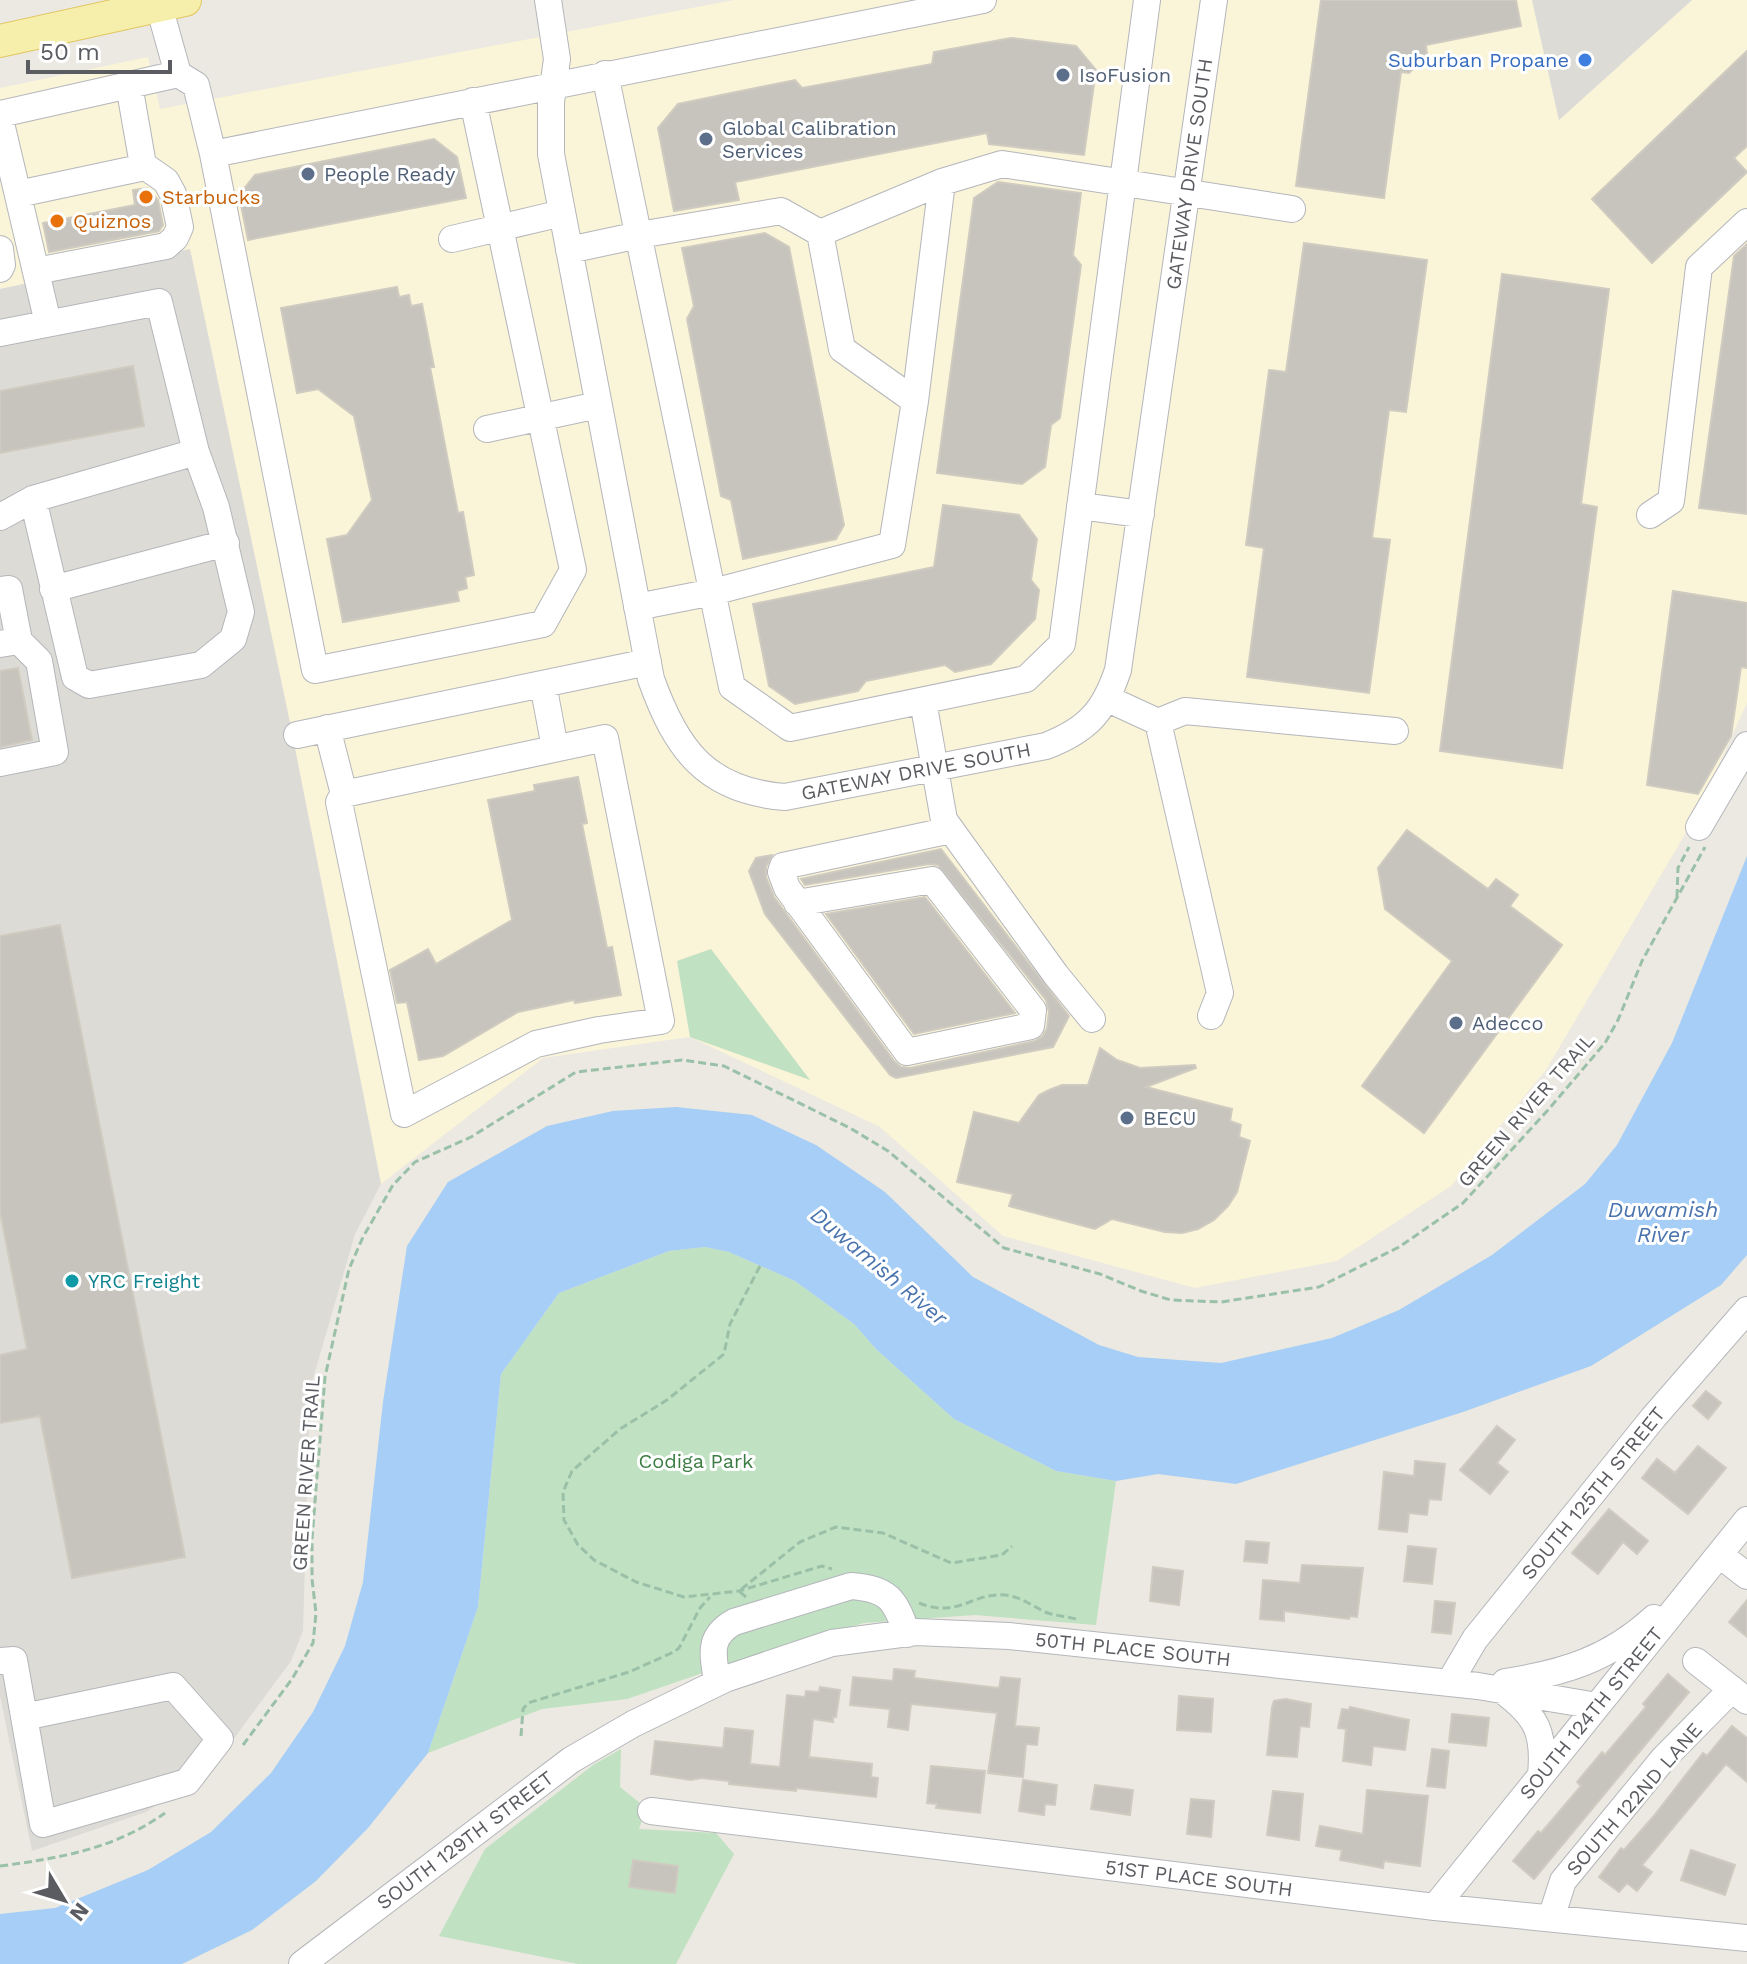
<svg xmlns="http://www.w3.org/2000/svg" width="1747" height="1964" font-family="'Work Sans',sans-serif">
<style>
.commercial{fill:#faf4d8}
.industrial{fill:#dddbd6}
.green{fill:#c0e1c2}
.water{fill:#a6cef6}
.building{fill:#c7c4be;stroke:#cfcbc0;stroke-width:2}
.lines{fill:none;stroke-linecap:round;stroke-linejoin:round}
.minor-casing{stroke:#b4b6bb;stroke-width:28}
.major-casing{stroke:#e2c663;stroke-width:34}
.path{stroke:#9ac1a8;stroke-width:3;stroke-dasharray:8 4;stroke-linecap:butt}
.minor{stroke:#fff;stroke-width:26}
.major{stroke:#f6efab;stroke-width:32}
.shop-dot{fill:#3f7fe0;stroke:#fff;stroke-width:3}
.service-dot{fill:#5c6f8a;stroke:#fff;stroke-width:3}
.food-dot{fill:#e8710a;stroke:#fff;stroke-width:3}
.culture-dot{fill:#0f9aa8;stroke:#fff;stroke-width:3}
.labels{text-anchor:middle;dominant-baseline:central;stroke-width:6;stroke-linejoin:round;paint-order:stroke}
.shop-label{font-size:20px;fill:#366cbe;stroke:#fff;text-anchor:end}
.service-label{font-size:20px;fill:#4e5e75;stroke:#fff;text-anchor:start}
.street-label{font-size:20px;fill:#5a5c61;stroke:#fff}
.food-label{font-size:20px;fill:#c56008;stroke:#fff;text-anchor:start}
.culture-label{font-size:20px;fill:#0d838f;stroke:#fff;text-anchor:start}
.park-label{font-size:20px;fill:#3c7d43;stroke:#fff}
.water-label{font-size:22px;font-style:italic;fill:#4a74ae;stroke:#fff}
</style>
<rect width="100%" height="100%" fill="#ebe9e1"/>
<path class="commercial" d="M734 0H1532L1559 120 1692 0H1747V703L1694 819 1546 1070 1451 1186 1337 1261 1195 1288 1003 1236 880 1127 690 1037 543 1058 381 1184 289 718 190 250 0 289V88L148 57 160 109Z"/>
<path class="industrial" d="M1532 0H1692L1559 120Z
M190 249 289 718 381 1184 355 1234 310 1389 303 1631 291 1661 230 1744 202 1774 146 1812 32 1851 0 1696V289Z"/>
<path class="green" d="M711 949 810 1080 690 1037 677 961Z
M705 1247 729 1252 795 1281 854 1324 877 1350 954 1419 1056 1471 1116 1481 1096 1625 975 1615 864 1623 758 1654 627 1699 542 1709 428 1753 478 1607 501 1374 559 1293 669 1251Z
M621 1749 620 1787 646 1808 639 1829 716 1833 734 1854 676 1964H578L439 1936 485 1849 593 1765Z"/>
<path class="water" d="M1747 856V1255L1721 1285 1591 1366 1463 1412 1236 1484 1158 1474 1116 1481 1056 1471 954 1419 877 1350 854 1324 795 1281 729 1252 705 1247 669 1251 559 1293 501 1374 478 1607 428 1753 368 1828 316 1881 252 1930 182 1964H0V1914L55 1908 148 1870 211 1832 271 1773 313 1712 345 1646 363 1582 383 1402 407 1246 448 1182 547 1126 613 1111 676 1107 752 1115 816 1145 885 1192 973 1277 1099 1345 1138 1357 1221 1363 1332 1338 1399 1310 1492 1255 1585 1184 1617 1145 1672 1043Z"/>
<path class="building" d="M1321 0H1516L1521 26 1426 45 1427 55 1409 73 1401 72 1384 198 1296 186Z
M1011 38 1076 46 1096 70 1084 155 989 144 987 133 735 182 739 200 674 211 658 128 678 104 795 80 802 88 932 64 934 52Z
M1747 51V146L1734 158 1747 172 1652 263 1592 199Z
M434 139 457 157 466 198 248 240 239 195 255 175Z
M998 182 1081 193 1073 255 1081 265 1060 418 1051 425 1045 467 1022 484 937 473 974 198Z
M147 188 158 200 163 225 159 231 49 252 43 223 135 205 133 190Z
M765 233 789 247 844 525 836 539 743 559 731 500 721 496 687 319 694 306 682 248Z
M1304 243 1427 260 1406 412 1389 410 1372 538 1390 540 1369 693 1247 677 1264 548 1246 545 1269 370 1286 372Z
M1747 244V514L1699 508 1734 256Z
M1502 274 1609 289 1581 504 1597 507 1562 768 1440 751Z
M397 287 399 297 409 295 411 306 422 304 434 367H430L458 513 463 512 474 575 465 577 467 588 457 591 459 601 343 622 327 539 347 535 372 500 354 416 318 389 297 393 281 308Z
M133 366 144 426 0 453V391Z
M943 505 1019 515 1037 539 1031 580 1039 590 1035 619 991 664 955 672 945 665 866 681 858 691 795 704 769 686 753 604 934 567Z
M1673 591 1747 603V668L1741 667 1731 736 1698 794 1647 785Z
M18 668 32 740 0 747V671Z
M578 777 587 823 582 824 607 948 612 947 621 995 575 1003 574 1000 518 1012 443 1056 419 1060 407 1002 397 1003 390 970 428 949 436 964 512 920 488 800 535 791 534 785Z
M1407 830 1488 889 1496 879 1518 895 1510 906 1562 945 1424 1133 1362 1086 1452 961 1385 909 1378 868Z
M941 849 1069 1016 1053 1047 896 1078 890 1075 765 914 749 871 756 858 772 855 766 867V877L774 897 894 1061 901 1067 910 1068 1035 1041 1043 1036 1047 1028 1049 1012 1046 1000 938 865 929 864 805 885 801 879Z
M925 897 1015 1013 914 1034 826 914Z
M60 925 185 1557 72 1578 40 1416 0 1423V1355L27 1349 0 1212V936Z
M1100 1048 1117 1060 1140 1068 1195 1065 1196 1068 1146 1087 1232 1109 1230 1121 1241 1125 1239 1137 1250 1141 1237 1192 1228 1206 1214 1220 1198 1229 1182 1233 1165 1232 1112 1219 1095 1229 1009 1206 1013 1194 957 1182 974 1112 1019 1123 1039 1095 1049 1090 1062 1085H1088Z
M1706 1391 1721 1403 1708 1419 1693 1406Z
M1497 1426 1515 1440 1497 1463 1508 1472 1490 1494 1460 1470Z
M1698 1446 1726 1468 1688 1514 1642 1478 1657 1459 1675 1473Z
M1415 1461 1445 1464 1441 1500 1429 1499 1427 1515 1409 1513 1407 1532 1379 1529 1384 1472 1414 1476Z
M1609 1509 1648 1541 1637 1554 1623 1542 1598 1574 1572 1553Z
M1246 1541 1269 1543 1267 1563 1244 1561Z
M1408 1546 1436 1549 1432 1584 1404 1581Z
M1302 1565 1363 1568 1357 1617 1350 1616 1349 1619 1284 1611V1621L1260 1619 1263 1580 1300 1583Z
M1153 1567 1183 1571 1179 1605 1150 1601Z
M1747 1600V1637L1729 1622Z
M1435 1601 1455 1603 1451 1634 1432 1632Z
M894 1669 915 1671 914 1678 999 1688 1001 1677 1020 1679 1015 1726 1039 1728 1037 1745 1026 1744 1023 1777 988 1773 997 1713 911 1704 908 1730 888 1727 890 1709 850 1705 853 1677 893 1681Z
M1668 1674 1689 1692 1534 1879 1513 1861 1538 1831 1541 1833 1581 1786 1577 1782 1602 1752 1605 1755 1646 1707 1643 1704Z
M820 1687 840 1690 836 1717H833V1722L813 1719 809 1757 872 1764 871 1777 878 1778 876 1797 796 1788V1791L729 1784V1781L701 1778 691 1780 651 1774 655 1741 723 1748 725 1728 753 1731 750 1764 780 1767 787 1695 805 1697 806 1691 819 1692Z
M1179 1696 1213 1699 1211 1732 1177 1730Z
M1286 1699 1311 1704 1309 1727 1300 1726 1297 1757 1267 1755 1272 1707 1274 1701Z
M1350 1707 1409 1720 1405 1750 1373 1746 1371 1765 1343 1761 1346 1729 1338 1728 1342 1709 1349 1710Z
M1452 1714 1489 1718 1486 1746 1449 1742Z
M1732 1726 1747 1738V1782L1726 1764 1642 1865 1652 1872 1637 1891 1627 1883 1619 1892 1599 1877 1621 1848 1624 1850 1653 1817 1703 1753 1707 1756Z
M1432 1749 1449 1751 1445 1788 1427 1786Z
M931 1766 985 1771 980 1813 936 1808 937 1804 927 1803Z
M1023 1780 1057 1785 1055 1805 1045 1804 1044 1815 1019 1811Z
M1095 1785 1133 1790 1130 1815 1091 1809Z
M1367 1790 1428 1796 1420 1866 1384 1861 1383 1868 1340 1860 1342 1850 1316 1846 1320 1826 1363 1834Z
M1273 1791 1303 1794 1299 1840 1267 1835Z
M1191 1799 1214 1801 1211 1837 1187 1834Z
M1691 1850 1735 1865 1725 1895 1681 1880Z
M633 1860 678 1866 675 1893 629 1887Z"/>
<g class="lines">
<defs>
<path id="minor" d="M548 0 557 59 551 102V154L651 679C676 749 706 791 785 797L1046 746C1087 730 1104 712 1118 670L1214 0
M159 6 178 74 196 85 213 154
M605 74 732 687 790 728 1026 679 1062 644 1147 0
M473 101 573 570 543 624 315 670 213 154 983 0
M0 114 178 74
M0 119 48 323
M18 194 140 168 143 165 129 85
M820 233 942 182 1002 164 1292 209
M452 239 562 213
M0 249 2 265 0 269
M569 250 639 235 781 211 820 233 842 349 915 401 892 545 713 592 637 607
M36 271 166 246 175 238 180 227 173 194 166 181 143 165
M0 333 159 302 196 452 33 499 0 517
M915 401 942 182
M487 429 598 405
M33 499 75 677 89 685 201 665 233 639 241 612 216 507 196 452
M1080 506 1141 514
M1650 515 1671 501 1699 267 1747 222
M53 589 226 543
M0 590 9 589 19 641 0 644
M543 684 555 748
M1108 699 1158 722 1185 711 1395 731
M923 701 944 820 1056 975 1092 1019
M1158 722 1220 993 1211 1016
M327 728 344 794 339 802 404 1114 536 1044 599 1030 661 1021 605 738 344 794
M297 735 648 662
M0 763 55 752 39 661 19 641
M1699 827 1747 745
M797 903 932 880 1033 1010 1031 1026 907 1052 787 888 781 872 783 866 951 830
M1720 1555 1747 1576
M0 1661 14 1660 43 1824 187 1782 220 1739 173 1686 24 1717
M1696 1661 1747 1701
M1505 1682C1564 1673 1609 1659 1654 1618
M717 1683C714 1656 706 1638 734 1622L851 1586C889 1589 895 1599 907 1634
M1449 1683 1475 1639 1653 1418 1747 1310
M1503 1691C1537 1716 1545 1733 1541 1775
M651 1811 1435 1907 1747 1938
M1435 1907 1747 1520
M1551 1918 1563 1881 1664 1758 1732 1689
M302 1964 571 1760 633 1724 725 1679 832 1643 916 1632 1009 1636 1478 1686 1597 1706"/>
<path id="major" d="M0 41 185 0"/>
</defs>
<use href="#minor" class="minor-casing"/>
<use href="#major" class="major-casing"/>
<path class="path" d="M1677 897 1678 868 1689 847
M760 1266 730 1324 724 1354 667 1400 620 1429 572 1471 563 1492 564 1520 578 1545 594 1560 636 1582 684 1597 739 1591 822 1566 832 1569
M746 1597 739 1591 800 1542 836 1527 883 1533 951 1563 1002 1555 1012 1546
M919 1603C959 1619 972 1592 1005 1595 1021 1597 1031 1605 1045 1612 1055 1616 1066 1616 1076 1619
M521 1736 523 1709 528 1703 629 1672 674 1652 679 1648 700 1608 710 1597
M243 1745 292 1679 313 1643 316 1613 312 1579V1539L325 1377 349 1269 363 1237 393 1185 415 1162 471 1137 576 1072 682 1060 724 1066 850 1128 888 1151 1004 1248 1100 1274 1141 1291 1171 1300 1221 1302 1319 1287 1399 1247 1463 1203 1548 1110 1605 1043 1618 1020 1642 961 1705 847
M0 1866C61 1858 114 1849 165 1813"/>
<use href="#minor" class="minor"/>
<use href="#major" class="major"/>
</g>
<circle class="shop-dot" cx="1585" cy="60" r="8"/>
<g class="service-dot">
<circle cx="1063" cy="75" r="8"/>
<circle cx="706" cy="139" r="8"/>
<circle cx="308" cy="174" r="8"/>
<circle cx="1456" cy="1023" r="8"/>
<circle cx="1127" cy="1118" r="8"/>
</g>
<g class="food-dot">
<circle cx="146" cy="197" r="8"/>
<circle cx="57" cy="221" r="8"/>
</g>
<circle class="culture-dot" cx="72" cy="1281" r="8"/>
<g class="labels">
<g class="shop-label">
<text x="1569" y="60">Suburban Propane</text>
</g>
<g class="service-label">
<text x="1079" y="75">IsoFusion</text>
<text x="722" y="128">Global Calibration<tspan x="722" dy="23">Services</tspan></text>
<text x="324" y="174">People Ready</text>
<text x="1472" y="1023">Adecco</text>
<text x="1143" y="1118">BECU</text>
</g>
<g class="street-label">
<text transform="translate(1189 174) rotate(-82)">GATEWAY DRIVE SOUTH</text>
<text transform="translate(916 771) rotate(-11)">GATEWAY DRIVE SOUTH</text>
<text transform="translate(1526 1110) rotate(-49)">GREEN RIVER TRAIL</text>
<text transform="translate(306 1473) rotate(-86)">GREEN RIVER TRAIL</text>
<text transform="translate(1593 1493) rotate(-51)">SOUTH 125TH STREET</text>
<text transform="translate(1133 1649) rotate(6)">50TH PLACE SOUTH</text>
<text transform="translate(1591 1713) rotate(-51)">SOUTH 124TH STREET</text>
<text transform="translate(1634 1799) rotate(-49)">SOUTH 122ND LANE</text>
<text transform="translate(465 1840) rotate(-37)">SOUTH 129TH STREET</text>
<text transform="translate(1199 1878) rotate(7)">51ST PLACE SOUTH</text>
</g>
<g class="food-label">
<text x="162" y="197">Starbucks</text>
<text x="73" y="221">Quiznos</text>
</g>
<g class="culture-label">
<text x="88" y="1281">YRC Freight</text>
</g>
<g class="park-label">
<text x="696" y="1461">Codiga Park</text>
</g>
<g class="water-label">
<text x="1663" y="1209">Duwamish<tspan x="1663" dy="25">River</tspan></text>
<text transform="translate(879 1266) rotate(40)">Duwamish River</text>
</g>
</g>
<g transform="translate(64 1900) rotate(128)" stroke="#ffffff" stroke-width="6" paint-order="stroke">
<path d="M0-6L14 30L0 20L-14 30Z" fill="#5a5c61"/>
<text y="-12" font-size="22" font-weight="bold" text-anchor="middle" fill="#5a5c61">N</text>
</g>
<path d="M28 60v12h142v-12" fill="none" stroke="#5a5c61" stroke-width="4"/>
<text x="40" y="60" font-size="24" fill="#5a5c61" stroke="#ffffff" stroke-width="6" paint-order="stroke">50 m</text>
</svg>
